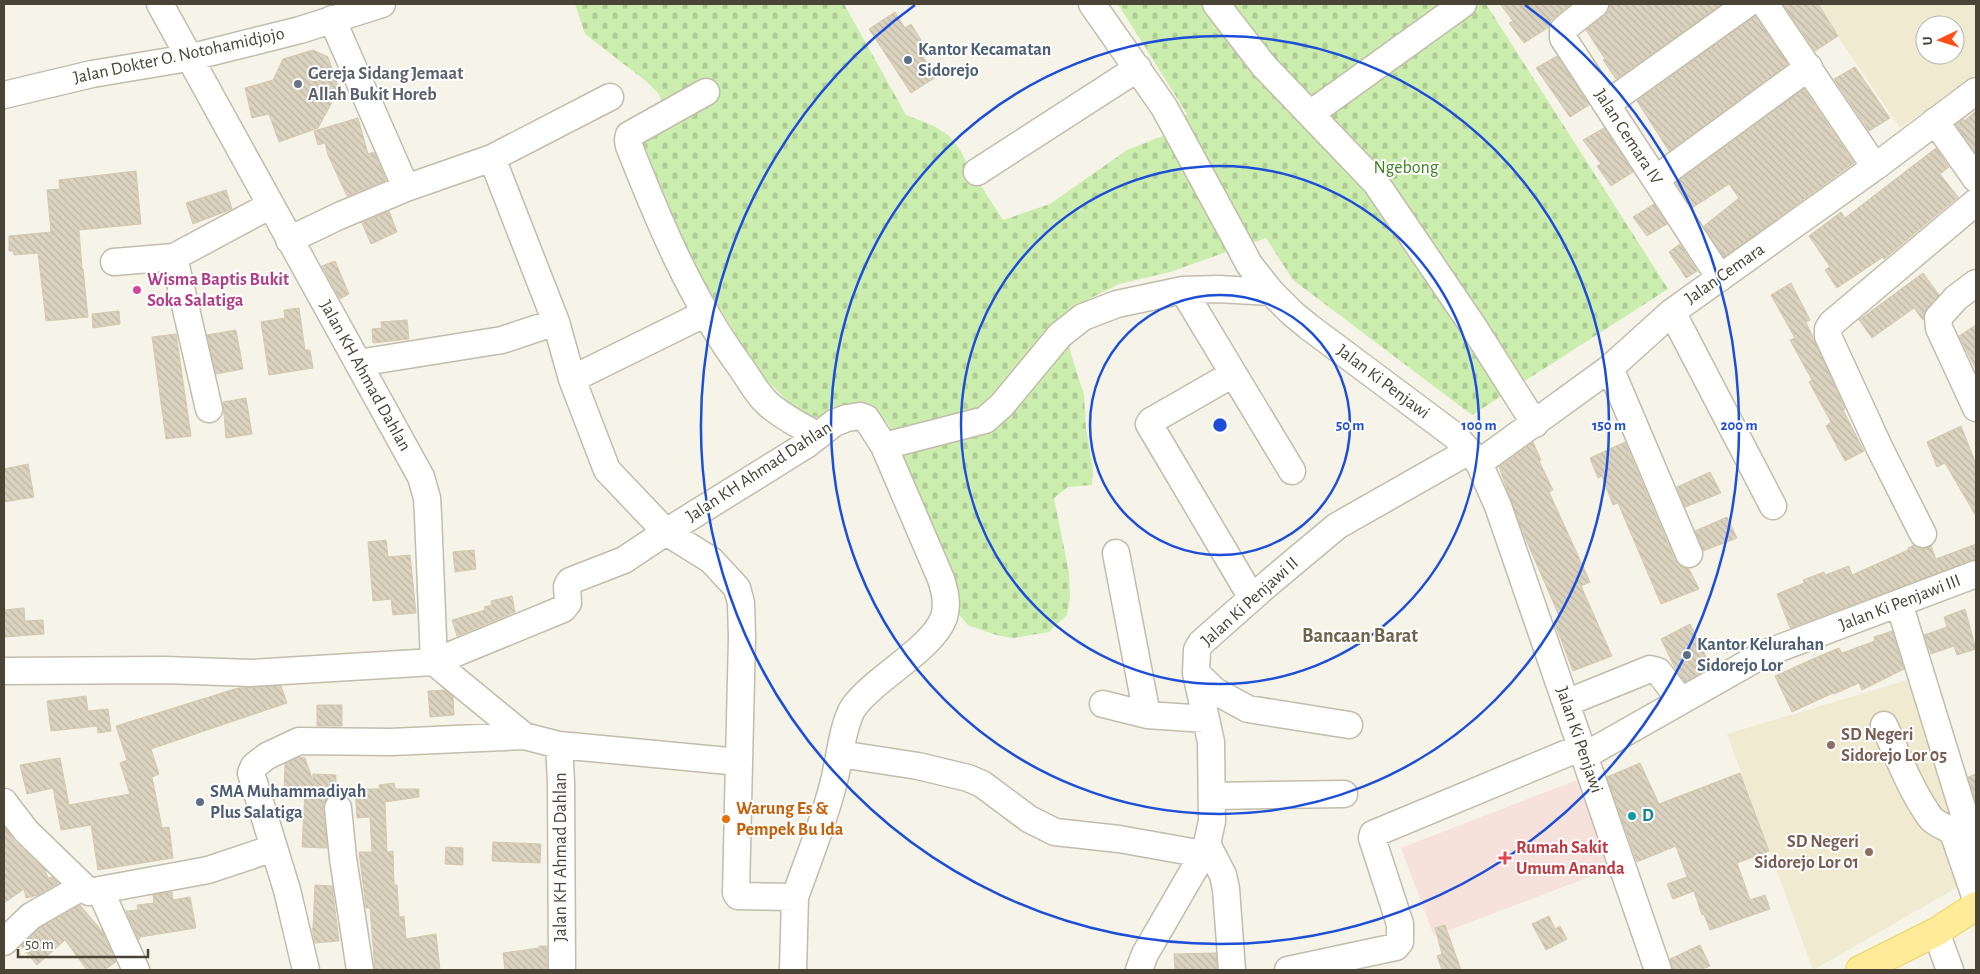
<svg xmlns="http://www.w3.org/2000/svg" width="1980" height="974" font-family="'Alegreya Sans',sans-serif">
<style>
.education{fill:#f0ead1;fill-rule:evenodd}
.medical{fill:#f7e1db}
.cemetery{fill:url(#cemetery-stones)}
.building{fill:url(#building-back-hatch);stroke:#d4c9af}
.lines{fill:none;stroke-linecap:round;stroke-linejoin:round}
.minor-casing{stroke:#c2bcaa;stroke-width:29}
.major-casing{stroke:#efd15d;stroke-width:30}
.minor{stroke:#fff;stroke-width:26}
.major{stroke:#ffeb98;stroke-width:28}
.ring{fill:none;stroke:#1d4ed8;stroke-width:2.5}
.service-dot{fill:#5c6f8a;stroke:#fff;stroke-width:2}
.worship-dot{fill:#6b7280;stroke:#fff;stroke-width:2}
.hotel-dot{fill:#d1479c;stroke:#fff;stroke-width:2}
.education-dot{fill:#8d6e63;stroke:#fff;stroke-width:2}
.culture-dot{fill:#0f9aa8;stroke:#fff;stroke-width:2}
.food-dot{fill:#e8710a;stroke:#fff;stroke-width:2}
.health-dot{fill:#e0444e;stroke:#fff;stroke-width:2}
.labels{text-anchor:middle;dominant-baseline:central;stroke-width:4;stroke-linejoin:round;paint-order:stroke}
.service-label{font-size:18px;font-weight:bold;fill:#4e5e75;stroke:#fff;text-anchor:start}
.street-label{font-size:18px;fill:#4a4436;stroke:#fff}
.worship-label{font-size:18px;font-weight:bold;fill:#5b616d;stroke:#fff;text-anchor:start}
.park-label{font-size:18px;fill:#3e8222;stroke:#fff}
.hotel-label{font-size:18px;font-weight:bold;fill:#b23c85;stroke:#fff;text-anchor:start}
.education-label{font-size:18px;font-weight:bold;fill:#785e54;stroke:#fff;text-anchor:start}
.food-label{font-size:18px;font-weight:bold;fill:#c56008;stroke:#fff;text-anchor:start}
.culture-label{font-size:18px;font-weight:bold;fill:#0d838f;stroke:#fff;text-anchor:start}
.health-label{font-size:18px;font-weight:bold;fill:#be3a42;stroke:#fff;text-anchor:start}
.quarter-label{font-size:20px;font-weight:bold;fill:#6e634c;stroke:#fff}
.centre{fill:#1d4ed8;stroke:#fff;stroke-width:2.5}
.ring-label{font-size:15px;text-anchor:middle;font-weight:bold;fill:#1d4ed8;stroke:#fff;stroke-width:4;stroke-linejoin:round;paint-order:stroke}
</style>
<defs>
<pattern id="cemetery-stones" width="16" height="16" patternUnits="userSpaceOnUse" patternTransform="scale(1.25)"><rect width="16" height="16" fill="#cbedae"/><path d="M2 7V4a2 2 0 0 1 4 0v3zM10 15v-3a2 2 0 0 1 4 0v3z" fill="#b0cc96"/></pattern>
<pattern id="building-back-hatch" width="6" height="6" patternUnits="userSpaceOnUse" patternTransform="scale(1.25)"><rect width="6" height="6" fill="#dbd3bf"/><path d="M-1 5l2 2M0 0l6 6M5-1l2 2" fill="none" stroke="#bdb6a5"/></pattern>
</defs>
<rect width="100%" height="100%" fill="#f6f3e8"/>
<path class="education" d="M1816 4H1976V75L1900 128ZM1925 25H1955V55H1925Z
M1911 679 1975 877 1813 970 1727 734Z"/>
<path class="medical" d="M1577 780 1610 869 1434 936 1401 848Z"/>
<path class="cemetery" d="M575 4H844L906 115 934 126 948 135 959 148 968 166 1003 220 1050 204 1127 150 1163 136 1187 114 1118 4H1486L1668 289 1472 415 1293 280 1266 238 1170 272 1119 284 1089 299 1064 316 1071 354 1084 395 1086 428 1093 469 1092 485 1068 487 1054 498 1069 573 1070 598 1067 615 1049 632 1013 638 996 635 968 625 952 606 919 500 889 425 878 413 858 404H850L821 418 801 414 762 376 690 260 639 133 665 107 658 93 647 82 585 34Z"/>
<path class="building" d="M1500 4H1571L1552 19 1548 25 1549 27 1524 43 1509 23 1513 21Z
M1610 4H1722L1616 79 1603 60 1605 59 1586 30 1605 15 1609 10Z
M1783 4H1818L1838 36 1815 51Z
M895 12 905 28 911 24 921 40 915 44 936 77 911 93 869 29Z
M1755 16 1788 64 1669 151 1637 101Z
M313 50 328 57 339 89 318 128 279 142 269 114 252 118 245 88 273 80 283 59Z
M1557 56 1589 105 1570 117 1536 68Z
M1855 67 1890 118 1869 131 1834 79Z
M1804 89 1854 163 1724 257 1704 226 1739 198 1729 184 1692 208 1676 183Z
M1976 111V153L1956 125 1963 119 1964 121Z
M358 118 368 154 374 152 386 180 347 196 328 155 325 143 318 145 314 131Z
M1604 128 1633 172 1611 186 1597 166 1601 164 1583 140Z
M1936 148 1949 167 1940 174 1958 197 1884 259 1883 257 1837 288 1825 270 1830 267 1809 236 1841 212 1845 218Z
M136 171 141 224 79 230 82 269H83L88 317 46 321 38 253 14 255 13 251H9V236L51 232 47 190 60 189 59 180Z
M226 190 232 209 193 224 186 203Z
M1654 204 1667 224 1647 236 1633 217Z
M389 211 397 232 371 244 362 223Z
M1680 244 1697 271 1686 278 1669 252Z
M335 261 349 294 340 299 322 266Z
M1923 273 1939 295 1927 308 1923 320 1914 308 1872 338 1859 320Z
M1791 283 1810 320 1806 322 1845 409 1843 410 1864 451 1845 461 1826 426 1831 422 1809 382 1812 380 1790 340 1795 338 1771 295Z
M299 308 305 350H310L313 368 269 375 261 322 285 318 284 310Z
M119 311 120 324 93 328 92 314Z
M407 320 409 339 373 343 372 329 382 328 381 322Z
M1976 325V369L1959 336Z
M236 330 243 369 216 374 207 335Z
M176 334 191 436 166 439 152 337Z
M246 398 252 434 226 438 223 402Z
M1961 426 1976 464V516L1945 463 1937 467 1927 442Z
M1533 442 1541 460 1539 461 1553 490 1549 492 1590 582 1581 586 1612 656 1573 671 1554 621 1560 618 1521 528 1499 467Z
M1625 442 1675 560 1680 566 1689 569 1699 589 1661 604 1618 503 1613 505 1602 476 1598 478 1590 458Z
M28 464 34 497 4 502V469Z
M1710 472 1721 493 1685 507 1677 487Z
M1727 517 1737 538 1703 551 1695 531Z
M386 540 388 557 410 555 416 613 393 615 391 599 373 601 368 542Z
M1976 544V559L1790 628 1777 594 1804 583 1803 580 1824 572 1825 575 1849 566 1852 575 1908 550V548L1914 545 1922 549 1931 546 1936 559Z
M474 550 476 569 455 572 453 552Z
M512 596 515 612 457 636 452 620 485 610 484 607 492 605 491 601Z
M24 608 25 621 43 620 44 634 4 637V610Z
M1965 609 1976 649 1957 655 1954 646 1931 654 1924 635 1947 627 1944 617Z
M1690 624 1711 667 1685 682 1676 670 1661 639Z
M1892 631 1904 669 1862 690 1859 683 1834 694 1833 693 1792 712 1775 676 1817 657 1839 648 1842 653 1875 641 1874 637Z
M281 686 287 703 151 749 159 774 152 777 162 828 169 827 173 858 98 870 91 825 61 830 53 788 27 794 20 765 60 758 69 805 130 794 120 763 127 760 116 726 238 688Z
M445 690 453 697 454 715 430 717 428 691Z
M86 696 88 711 108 709 111 731 98 733 97 726 51 731 47 701Z
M317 705H342V726H317Z
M299 757 305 758 313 781V774L336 775V789H342L341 794 336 793 330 796 324 802 323 809 327 848 302 847 305 792H284L285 764Z
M1640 763 1659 804 1740 773 1769 851 1737 863 1750 900 1765 895 1770 909 1710 930 1704 914 1702 915 1694 891 1673 899 1667 884 1687 877 1676 846 1637 862 1607 777Z
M1976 774V803L1968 777Z
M394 783 395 789H419V797L385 802 387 852 393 851 394 885H397L399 917 404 916 406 939 436 934 440 970H375L370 908H366L359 852H372L370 817 357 818 355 789H380L379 785Z
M4 826 15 842 45 870 48 878 52 877 58 883 38 895 26 898 24 889 4 903Z
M493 842 541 844 540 863 492 861Z
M446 847 463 848V865L445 864Z
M315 885 332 886 339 941 315 943 312 928H313Z
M172 892 173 900 190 897 196 928 140 937 139 940 126 911 138 910 137 905 154 903 153 895Z
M80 905 102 931 116 962 104 970H87L65 940 37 965 21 946 40 928Z
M1549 916 1555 929 1560 926 1567 939 1546 950 1532 924Z
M1445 925 1461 970H1442L1437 956 1442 954 1435 928Z
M1700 945 1710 966 1700 970H1673L1670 959Z
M539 946H547V970H505L503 953 539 948Z
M1216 953 1217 970H1175L1174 954Z"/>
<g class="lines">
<defs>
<path id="minor" d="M160 4 421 477 427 498 428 515 434 662 524 736 559 745 561 782 562 970
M1092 4 1164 107 1239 245 1249 264 1271 292 1292 313 1309 327 1455 436 1479 463 1498 506 1658 970
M1216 4 1264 66 1376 183 1473 326 1535 424
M1595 4 1566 27 1563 30V38L1720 278
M1765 4 1875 167
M332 19 406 188
M706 92 629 135 628 140 629 146C659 222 691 299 740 366 749 378 756 393 767 403 782 417 800 425 818 436
M4 95 92 74 188 58 300 30 382 4
M1607 104 1747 4
M1310 114 1463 4
M1935 121 1976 179
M492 158 610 97
M977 172 1138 68
M1656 179 1809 67
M289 240 339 216 406 188 492 158 556 322 572 379
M114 262 174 257
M1976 283 1956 298 1938 318 1939 328 1976 408
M1183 290 1292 471
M1672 312 1773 506
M358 363 502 340 556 322
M1610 368 1689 554
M1233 374 1151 421 1149 424 1252 598
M209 409 174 257 271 205
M884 446 985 420 1002 405 1060 335 1083 317 1117 304 1183 290 1218 289 1271 292
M1479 463 1610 368 1672 312 1875 167 1976 91
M1923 534 1880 449 1828 336V329L1832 323 1976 202
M1116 553 1147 715 1205 719
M1899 603 1976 853
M4 671 165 670 251 673 434 662 563 609 568 603 567 586 570 581 624 560 666 532 806 445 834 423 847 418 860 416 866 418 884 446 941 579C945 592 948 604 944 617 933 649 874 678 853 708 842 726 839 764 833 785 823 824 808 860 795 897L738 896 736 893 739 762
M1196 673 1215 691 1248 709 1349 725
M1566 703 1650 669 1658 671 1681 701
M1103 704 1147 715
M1884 725C1898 756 1910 789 1930 817 1936 826 1948 825 1954 835L1976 899
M559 745 739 762 742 637 741 603 737 588 711 560 666 532 607 470 572 379 706 313
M840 754 918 766 968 778 982 784 1029 819 1055 832 1119 839 1203 854
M1584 756 1764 654 1976 574
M1212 796 1344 794
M4 802 26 831 89 892 208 870 274 848
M338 808 343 858 360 970
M1207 844 1223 875 1226 889 1232 970
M100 890 136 970
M1936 932 1950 970
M4 942 31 916 82 887
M306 970 287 890 251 773 254 766 267 756 299 741 391 742 524 736
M793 970 795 897
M1139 970 1145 954 1203 854 1207 844 1212 821 1211 742 1196 673 1197 650 1201 643 1270 582 1337 526 1469 451
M1288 970 1391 948 1396 947 1400 942V924L1372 838 1373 834 1582 747"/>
<path id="major" d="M1860 970 1936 932 1976 906"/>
</defs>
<use href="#minor" class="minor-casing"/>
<use href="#major" class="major-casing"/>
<use href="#minor" class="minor"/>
<use href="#major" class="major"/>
</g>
<g class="ring">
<circle cx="1220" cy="425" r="130"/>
<circle cx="1220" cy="425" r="259"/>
<circle cx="1220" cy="425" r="389"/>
<path d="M1525 5A519 519 0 1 1 915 5"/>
</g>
<g class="service-dot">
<circle cx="908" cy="60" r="5"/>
<circle cx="1687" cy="655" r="5"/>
<circle cx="200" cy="802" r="5"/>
</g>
<circle class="worship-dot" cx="298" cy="84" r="5"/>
<circle class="hotel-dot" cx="137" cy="290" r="5"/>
<g class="education-dot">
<circle cx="1831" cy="745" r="5"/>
<circle cx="1869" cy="852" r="5"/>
</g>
<circle class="culture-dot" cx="1632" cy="816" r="5"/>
<circle class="food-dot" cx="726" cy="819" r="5"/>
<path class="health-dot" d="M1502.5 850.5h5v5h5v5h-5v5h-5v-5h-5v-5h5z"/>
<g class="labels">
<g class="service-label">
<text x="918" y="50">Kantor Kecamatan<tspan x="918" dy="21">Sidorejo</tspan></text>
<text x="1697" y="645">Kantor Kelurahan<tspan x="1697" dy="21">Sidorejo Lor</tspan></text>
<text x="210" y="792">SMA Muhammadiyah<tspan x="210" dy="21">Plus Salatiga</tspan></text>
</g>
<g class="street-label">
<text transform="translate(179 56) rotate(-12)">Jalan Dokter O. Notohamidjojo</text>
<text transform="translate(1628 137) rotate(57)">Jalan Cemara IV</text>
<text transform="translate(1725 274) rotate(-35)">Jalan Cemara</text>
<text transform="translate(365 376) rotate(61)">Jalan KH Ahmad Dahlan</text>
<text transform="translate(1383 382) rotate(37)">Jalan Ki Penjawi</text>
<text transform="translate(759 472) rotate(-33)">Jalan KH Ahmad Dahlan</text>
<text transform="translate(1250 602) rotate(-42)">Jalan Ki Penjawi II</text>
<text transform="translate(1900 603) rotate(-21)">Jalan Ki Penjawi III</text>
<text transform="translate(1579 740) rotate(71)">Jalan Ki Penjawi</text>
<text transform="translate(561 857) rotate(-90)">Jalan KH Ahmad Dahlan</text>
</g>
<g class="worship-label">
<text x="308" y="74">Gereja Sidang Jemaat<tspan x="308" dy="21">Allah Bukit Horeb</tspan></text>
</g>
<g class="park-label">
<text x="1406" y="168">Ngebong</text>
</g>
<g class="hotel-label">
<text x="147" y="280">Wisma Baptis Bukit<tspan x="147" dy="21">Soka Salatiga</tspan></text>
</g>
<g class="education-label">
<text x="1841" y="735">SD Negeri<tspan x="1841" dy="21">Sidorejo Lor 05</tspan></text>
<text x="1859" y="842" text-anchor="end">SD Negeri<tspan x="1859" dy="21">Sidorejo Lor 01</tspan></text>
</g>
<g class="food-label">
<text x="736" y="809">Warung Es &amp;<tspan x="736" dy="21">Pempek Bu Ida</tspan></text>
</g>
<g class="culture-label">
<text x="1642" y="816">D</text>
</g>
<g class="health-label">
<text x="1516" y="848">Rumah Sakit<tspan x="1516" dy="21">Umum Ananda</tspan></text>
</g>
<g class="quarter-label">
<text x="1360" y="636">Bancaan Barat</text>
</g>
</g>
<circle cx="1220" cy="425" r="8" class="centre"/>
<g class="ring-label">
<text x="1350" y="430">50 m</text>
<text x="1479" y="430">100 m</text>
<text x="1609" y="430">150 m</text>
<text x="1739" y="430">200 m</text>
</g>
<rect width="1980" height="974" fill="none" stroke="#4a4436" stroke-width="10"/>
<g transform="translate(1940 40) rotate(266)"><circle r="24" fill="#ffffff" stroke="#b7b4af"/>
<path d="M0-4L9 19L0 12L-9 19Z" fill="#ff4f16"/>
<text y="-8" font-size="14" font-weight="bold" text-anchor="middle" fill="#4a4436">U</text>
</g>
<path d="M18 949v8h130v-8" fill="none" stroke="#4a4436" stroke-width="2.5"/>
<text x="25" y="949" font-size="15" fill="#4a4436" stroke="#ffffff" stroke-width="4" paint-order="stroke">50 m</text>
</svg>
